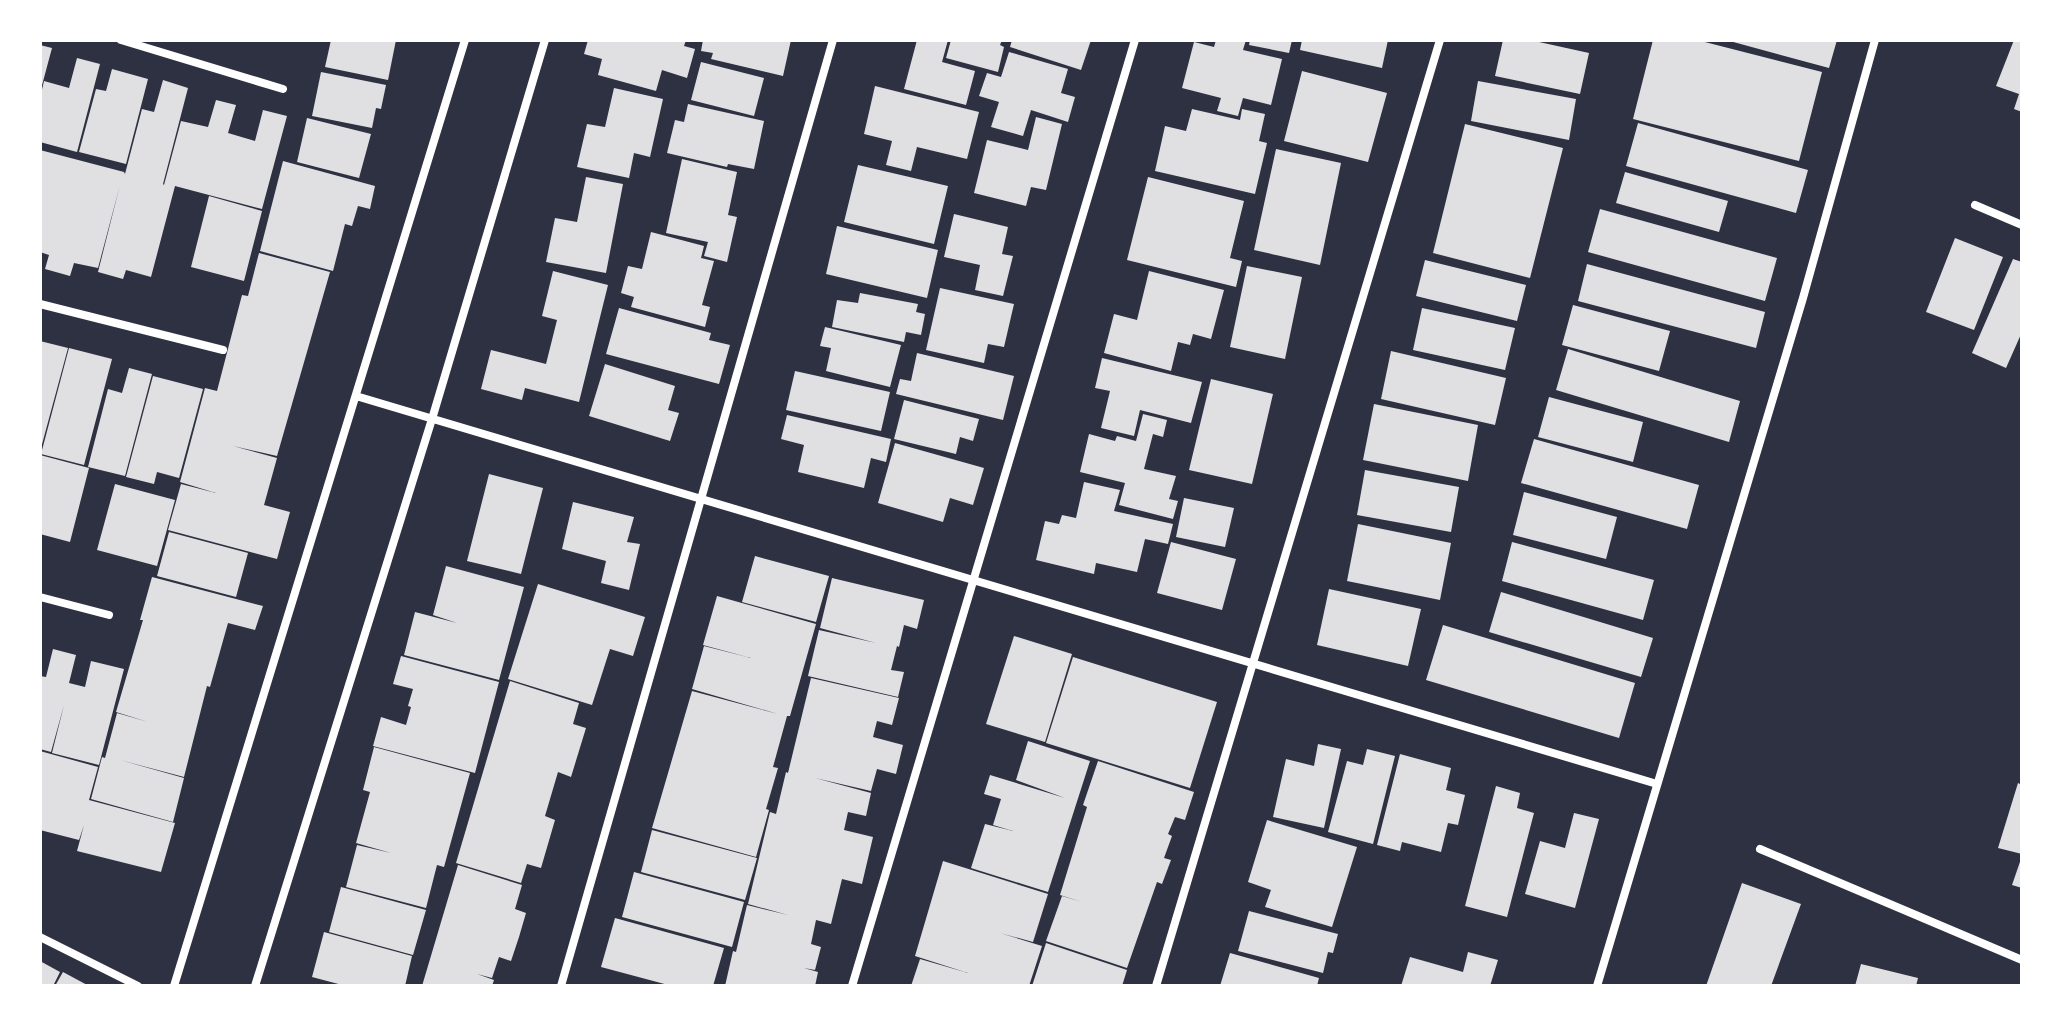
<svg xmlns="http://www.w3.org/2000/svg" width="2062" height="1026" font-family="Georgia,serif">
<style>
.building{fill:#e0e0e3}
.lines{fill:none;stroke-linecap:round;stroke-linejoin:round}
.minor{stroke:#fff;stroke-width:8}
</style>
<rect width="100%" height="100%" fill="#2d3142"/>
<path class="building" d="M331 40H396L388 80 325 67Z
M588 40H686L684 46 695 49 687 78 662 70 656 91 598 75 602 59 584 54Z
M703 40H791L783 76 711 59 713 53 701 51Z
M917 40H948L942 62 975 71 966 105 904 89Z
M951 40H1002L1000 45 1004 47 998 72 946 58Z
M1012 40H1091L1081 70 1010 47Z
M1216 40H1246L1243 50 1282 59 1271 105 1243 98 1238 116 1217 111 1221 98 1182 88 1194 42 1214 47Z
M1250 40H1292L1289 53 1249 45Z
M1302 40H1388L1382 68 1300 50Z
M1503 40H1530L1589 53 1580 94 1495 76Z
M1653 40H1697L1822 72 1799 161 1633 119Z
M1726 40H1837L1829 68Z
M2014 40H2022V112L2014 109 2019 94 1996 86Z
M40 45 52 48 41 89H40Z
M1009 52 1068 69 1061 93 1075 97 1068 122 1031 110 1023 136 991 127 999 102 979 96 987 73 1001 77Z
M77 58 100 64 77 152 40 142V98L44 81 69 88Z
M701 62 764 78 754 116 691 100Z
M112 69 148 79 126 164 79 152 96 89 106 91Z
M1302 71 1387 93 1368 162 1284 141Z
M321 72 386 85 381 109 376 108 372 128 312 116Z
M163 80 188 88 163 184 164 185 181 121 208 127 216 100 236 105 228 133 255 141 263 110 287 116 262 209 175 186 151 277 126 270 123 279 98 272 120 185 98 268 74 263 70 276 45 269 49 255 40 252V150L124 172 125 174 142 109 154 112Z
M1478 81 1576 99 1569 140 1471 121Z
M875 86 979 112 967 159 917 147 911 171 886 165 892 141 864 134Z
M614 88 663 99 650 157 634 153 629 178 577 167 587 124 605 127Z
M688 104 764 121 754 169 728 164 727 167 667 153 675 120 684 122Z
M1192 109 1240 120 1242 109 1265 114 1259 141 1267 143 1255 194 1155 171 1165 126 1186 131Z
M1036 117 1062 124 1046 190 1031 187 1026 206 974 193 987 140 1028 150Z
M307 118 371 134 359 178 297 162Z
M1638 123 1808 170 1796 213 1626 166Z
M1465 124 1563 148 1530 278 1433 253Z
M1276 149 1341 163 1320 265 1254 250Z
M682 159 737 172 728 215 737 217 727 262 704 256 708 242 666 233Z
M283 161 375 186 370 209 358 206 352 226 345 224 333 271 260 251Z
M858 165 948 186 934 244 844 222Z
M1625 172 1728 201 1719 232 1616 203Z
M586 177 623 184 606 273 546 262 555 218 577 222Z
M1148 177 1244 201 1230 258 1242 261 1236 287 1127 260Z
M209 196 262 211 244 281 191 267Z
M1600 209 1777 258 1765 301 1588 252Z
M954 214 1008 227 1002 254 1013 256 1003 296 975 290 980 265 944 257Z
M837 226 938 250 927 298 826 274Z
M651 232 704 246 701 258 714 261 702 305 710 307 705 327 631 307 634 297 621 293 628 266 642 269Z
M1955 238 2003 257 1974 330 1926 312Z
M259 253 330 272 277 456 233 446 277 458 264 505 290 512 277 559 168 530 181 484 216 493 180 482 205 388 217 391 242 295 248 296Z
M2013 259 2022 262V332L2006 368 1972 353Z
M1425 260 1526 285 1517 321 1416 296Z
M1587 264 1765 312 1756 348 1578 301Z
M1247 266 1302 277 1285 359 1230 347Z
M553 271 608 285 579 402 525 388 522 400 481 389 491 350 546 364 557 320 542 316Z
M1149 271 1224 290 1211 339 1193 334 1190 345 1178 342 1171 371 1104 353 1114 314 1137 320Z
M940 288 1014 304 1004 347 988 344 984 363 926 350Z
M860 293 918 304 916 312 925 314 921 335 906 332 904 342 832 327 837 300 858 303Z
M1573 305 1670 331 1659 371 1562 345Z
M619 308 711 333 709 340 730 345 719 384 606 354Z
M1422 308 1515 328 1505 370 1413 350Z
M825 327 901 345 890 387 826 371 831 348 820 346Z
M40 341 68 348 41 448H40Z
M69 348 112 359 84 465 41 454Z
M1568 349 1740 401 1729 442 1556 390Z
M1391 351 1506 378 1495 425 1381 399Z
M917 353 1014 376 1003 420 896 394 900 379 911 381Z
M1102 358 1202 382 1191 423 1140 410 1134 436 1101 428 1110 391 1095 388Z
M605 364 675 386 668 410 679 413 670 441 589 416Z
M129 368 152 374 125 476 88 467 108 389 122 393Z
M795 371 890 392 881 431 786 410Z
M153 376 203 389 179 478 157 472 154 484 126 477Z
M1211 379 1273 394 1252 484 1189 470Z
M1549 397 1643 422 1633 462 1538 437Z
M904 400 979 419 973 441 960 437 956 454 894 439Z
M1374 404 1478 425 1468 481 1363 460Z
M1143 414 1167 420 1163 437 1153 434 1144 469 1176 476 1169 499 1178 501 1173 519 1119 505 1125 483 1080 472 1089 434 1115 441 1117 436 1136 441Z
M787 415 891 439 886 462 871 458 864 488 798 472 804 445 781 439Z
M1534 439 1699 485 1687 529 1521 483Z
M895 443 984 468 973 505 950 498 943 522 878 503Z
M40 455 89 468 70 542 40 534Z
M1365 470 1459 487 1451 532 1357 515Z
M489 474 543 488 521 574 467 561Z
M1084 482 1120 490 1114 511 1173 524 1168 544 1145 539 1137 572 1096 563 1094 574 1036 560 1045 521 1059 524 1062 515 1076 518Z
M115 484 175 500 157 566 97 550Z
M1524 492 1617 517 1606 559 1513 535Z
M1184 498 1234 508 1225 547 1176 537Z
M573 502 634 517 627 542 640 544 629 590 601 583 606 561 562 549Z
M1358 524 1451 543 1440 600 1347 581Z
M169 532 248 553 236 597 157 576Z
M1171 542 1236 559 1222 610 1157 593Z
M1512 542 1654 580 1643 620 1502 581Z
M755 556 829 576 816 622 742 602Z
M446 566 524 587 499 680 404 655 415 612 457 623 433 615Z
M152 577 263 606 255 630 228 623 210 687 207 686 184 777 120 760 184 778 173 822 91 799 102 757 105 758 117 713 148 722 116 712 143 620H140Z
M832 578 924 600 917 629 904 625 899 647 897 646 891 670 904 672 898 697 808 676 819 630 876 643 820 628Z
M538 584 645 617 633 656 610 649 592 705 508 679Z
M1329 589 1421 609 1408 666 1317 645Z
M1501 592 1653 638 1641 677 1489 632Z
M717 596 816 624 790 716H787L773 767 778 768 766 809 769 810 756 857 652 828 692 691 778 714 692 689 704 646 751 658 703 645Z
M1443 625 1635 683 1619 738 1426 680Z
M1014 636 1072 654 1045 742 986 724Z
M53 649 76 655 69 683 85 687 91 661 124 669 99 765 52 753 64 705 51 752 40 749V676L46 677Z
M401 656 499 682 475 773 373 746 381 717 406 725 411 707 408 706 413 689 393 684Z
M1073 657 1217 702 1190 788 1046 743Z
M811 678 899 698 892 725 877 721 873 737 903 745 896 774 877 769 871 791 815 778 871 793 866 816 848 812 844 830 873 837 862 884 842 879 831 924 816 920 811 944 821 947 815 970 804 968 818 972 815 986H725L733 951 736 952 747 905 788 915 748 904 770 812 776 814 786 772 788 773Z
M510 681 579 703 573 724 586 728 571 777 558 772 545 816 555 820 541 868 527 864 521 883 456 863Z
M1028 741 1090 761 1048 892 971 868 985 824 1013 831 993 825 1001 799 984 794 990 775 1065 798 1016 780Z
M1318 744 1341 749 1324 828 1273 817 1286 759 1314 766Z
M374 747 470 773 444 867 437 865 426 908 346 887 357 845 391 853 356 843 370 792 363 790Z
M1367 749 1395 756 1373 844 1328 832 1347 761 1363 765Z
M40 751 98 767 89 800 175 823 161 872 77 851 84 825 79 840 40 830Z
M1400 754 1451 768 1446 790 1465 795 1458 825 1448 823 1441 852 1402 842 1400 851 1377 845Z
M1098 761 1194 792 1185 820 1175 817 1168 834 1172 836 1164 858 1171 860 1162 884 1157 882 1127 968 1046 941 1062 896 1082 902 1060 895 1087 807 1083 805Z
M2018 783 2022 785V854L1998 848Z
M1496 786 1520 793 1517 808 1534 813 1507 917 1465 906Z
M1574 813 1599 819 1575 908 1525 894 1540 841 1565 848Z
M1267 820 1357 847 1332 927 1265 907 1271 890 1248 882Z
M652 830 757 858 745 900 641 872Z
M2022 856V888L2012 885Z
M943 861 1048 894 1033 942 1000 933 1042 946 1029 986H911L920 959 968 973 915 956Z
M458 865 522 885 515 909 526 913 519 937 511 961 499 957 492 978 477 974 494 980 492 986H422Z
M634 872 744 902 732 947 622 917Z
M1742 883 1801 904 1771 986H1706Z
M341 887 426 910 413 955 329 932Z
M1249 911 1338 934 1333 953 1328 952 1323 973 1238 951Z
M615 918 724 948 713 986H672L601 967Z
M324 932 412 956 405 986H346L312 977Z
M1046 943 1127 970 1122 986H1032Z
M1468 952 1498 960 1490 986H1401L1410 957 1463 972Z
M1230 953 1319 978 1317 986H1220Z
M40 961 60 972 53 986H40Z
M1861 964 1918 978 1916 986H1855Z
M63 972 89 986H55Z"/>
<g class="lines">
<path class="minor" d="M121 40 283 89
M1975 205 2022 225
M40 304 223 350
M356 396 1657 784
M40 597 109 615
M1760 849 2022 960
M40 937 138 986
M174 986 465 40
M255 986 432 419 545 40
M561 986 833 40
M852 986 1135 40
M1156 986 1440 40
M1597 986 1803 298 1875 40"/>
</g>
<rect width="2062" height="1026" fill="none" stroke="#ffffff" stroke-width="84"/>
</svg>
